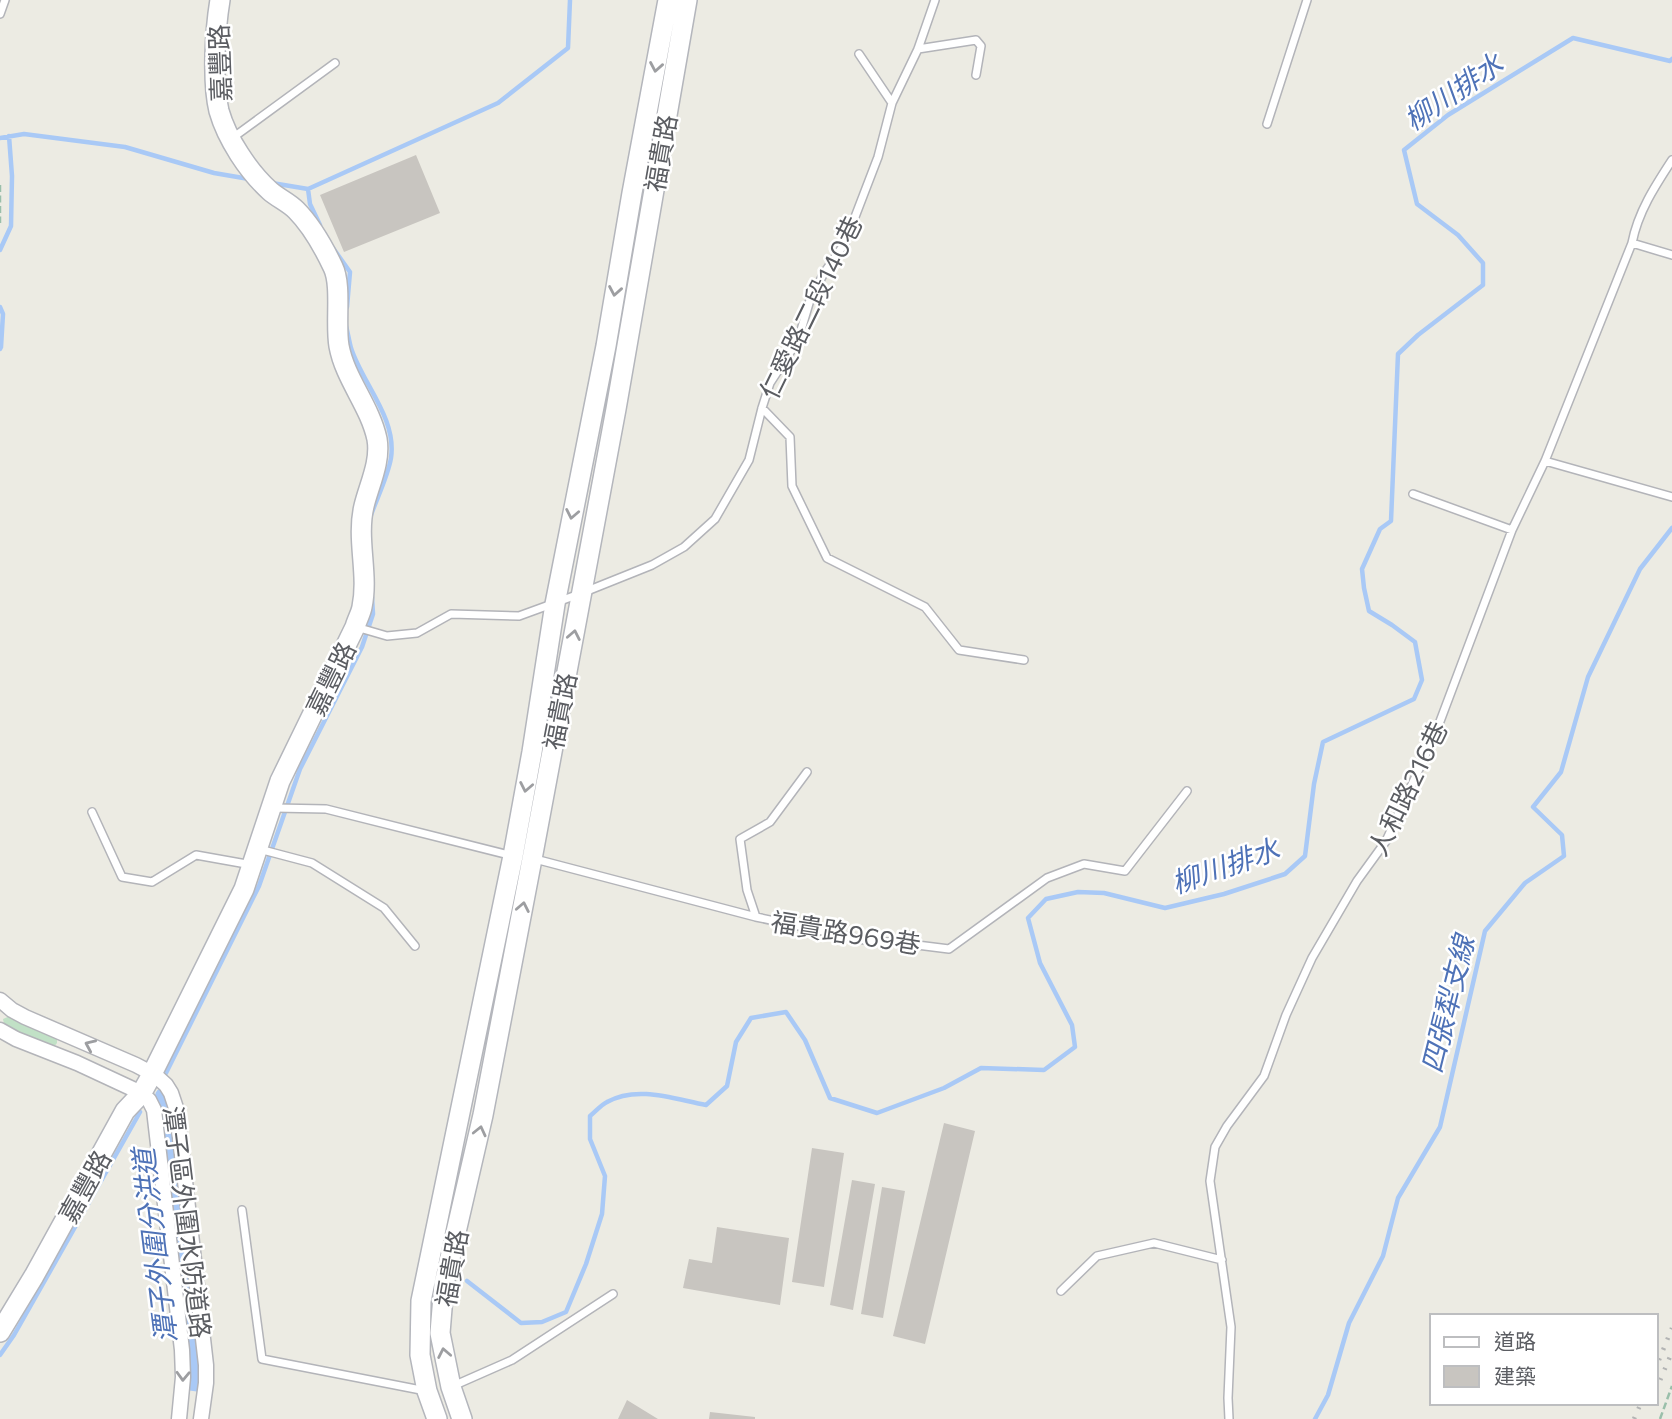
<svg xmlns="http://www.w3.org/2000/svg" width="1672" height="1419" font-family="Commissioner,'Noto Sans TC',sans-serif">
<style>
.green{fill:#c1e1c6}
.water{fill:#a9c9f6}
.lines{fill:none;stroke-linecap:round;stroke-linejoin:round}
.stream{stroke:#a9c9f6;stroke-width:4.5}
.canal{stroke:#a9c9f6;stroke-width:16}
.building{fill:#c8c5c0}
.lane-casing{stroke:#b3b4b9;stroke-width:10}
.street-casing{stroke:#b3b4b9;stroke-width:17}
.secondary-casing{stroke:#b4b6bc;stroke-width:22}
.path{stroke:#9abfaa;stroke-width:2.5;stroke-dasharray:7 3.5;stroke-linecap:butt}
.lane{stroke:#fff;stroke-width:7}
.street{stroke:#fff;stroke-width:14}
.secondary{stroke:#fff;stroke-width:19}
.rail{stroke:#b3b4b4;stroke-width:4.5;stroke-dasharray:2 9;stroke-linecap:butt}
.oneway{stroke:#9d9ea1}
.labels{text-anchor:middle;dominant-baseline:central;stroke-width:5;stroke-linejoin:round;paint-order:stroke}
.street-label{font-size:26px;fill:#5b5d62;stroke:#fff}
.water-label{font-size:28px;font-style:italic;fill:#4e72b7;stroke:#fff}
</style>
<rect width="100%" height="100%" fill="#ecebe3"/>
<path class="green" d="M10 1016 57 1037V1043L53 1048 28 1038 4 1024 3 1019Z"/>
<path class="water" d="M173 1117 202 1373 200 1392 186 1390 160 1119Z"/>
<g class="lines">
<path class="stream" d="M0 138 24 134 125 147 214 173 249 179
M272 183 308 189
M320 225 310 204 308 189 498 103 568 48 570 0
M333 248 350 272 347 307
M0 250 11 226 12 176 9 136
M0 307 3 314 1 347 0 349
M346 326C348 333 349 341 351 348 362 383 397 418 391 458 388 476 377 498 371 515
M166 1073 259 886 300 769 362 647 373 614 372 597
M467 1281 521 1323 542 1322 566 1312 586 1264 602 1214 605 1176 590 1139V1116C595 1112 601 1105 607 1102 637 1085 674 1099 706 1105L727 1086 736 1042 751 1018 786 1012 805 1040 830 1098 877 1113 944 1088 981 1068 1044 1070 1075 1047 1072 1025 1040 963 1028 918 1046 899 1078 892 1104 893 1165 908 1224 894 1285 874 1305 856 1314 784 1323 742 1414 699 1422 680 1415 642 1392 625 1369 611 1364 588 1362 569 1380 529 1391 521 1398 354 1418 335 1483 285V263L1458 235 1417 204 1404 150 1448 115 1573 38 1670 61 1672 59
M0 1355 14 1335 140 1112
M1315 1419 1328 1395 1349 1323 1383 1256 1398 1198 1440 1127 1485 931 1525 883 1564 856 1562 835 1533 807 1561 772 1588 677 1640 569 1672 528"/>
<path class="canal" d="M163 1096 167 1107 171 1137"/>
</g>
<path class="building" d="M416 155 440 213 344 252 320 195Z
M944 1123 975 1131 925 1344 893 1336Z
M812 1148 844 1153 824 1287 792 1282Z
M852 1180 875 1184 853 1310 830 1305Z
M882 1187 905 1191 883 1318 861 1314Z
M717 1227 789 1238 780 1305 683 1288 689 1259 712 1263Z
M627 1400 658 1419H618Z
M710 1412 755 1417V1419H709Z"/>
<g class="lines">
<defs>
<path id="lane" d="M0 14 5 0
M918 49 976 40 981 46 976 75
M859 54 892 103
M1267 124 1307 0
M231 139 335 63
M1632 243 1672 255
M762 408 790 437 792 486 827 558 925 607 959 650 1024 660
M1545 461 1672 497
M1413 494 1512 530
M356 627 387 636 417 633 451 614 519 616 582 593 652 565 684 547 715 519 749 460 762 408 770 383 798 340 810 300 824 273 845 243 878 157 892 103 918 49 935 0
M275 808 326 809 513 856
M92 812 122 877 152 882 196 855 252 865
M259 849 312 863 384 908 415 946
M535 859 756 917 874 942H893L949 949 1047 878 1084 864 1125 871 1187 791
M756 917 747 890 740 839 770 822 807 772
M242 1210 262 1359 426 1391
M1061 1291 1097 1256 1154 1243 1222 1260
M453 1386 512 1360 613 1294
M1229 1419 1228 1398 1231 1327 1210 1181 1215 1147 1227 1126 1264 1076 1286 1015 1312 958 1357 881 1386 841 1436 732 1512 530 1545 461 1632 243C1638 212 1655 186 1672 160"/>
<path id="street" d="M0 1000 12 1010 25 1017 136 1065 155 1075 166 1085 171 1093 177 1111 206 1365V1383L201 1419
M0 1030 16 1039 77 1063 135 1090 149 1100 154 1110 182 1350 183 1377 179 1419"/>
<path id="secondary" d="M0 1332 34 1276 125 1111 141 1094 150 1078 244 889 280 781 355 627C357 620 361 613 362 607 369 574 356 539 364 506 369 485 381 462 377 439 370 406 345 379 339 346 335 324 342 285 333 267 324 248 311 225 296 210 288 202 278 198 270 191 248 171 227 139 219 111 212 82 215 30 220 0
M437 1419 427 1391 420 1355 421 1301 513 856 532 752 555 604 606 346 632 193 668 0
M462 1419 451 1387 440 1333 444 1284 483 1115 532 859 616 409 687 0"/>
</defs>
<use href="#lane" class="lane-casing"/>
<use href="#street" class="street-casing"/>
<use href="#secondary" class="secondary-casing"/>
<path class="path" d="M0 185V223
M1660 1419 1672 1386"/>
<use href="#lane" class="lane"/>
<use href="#street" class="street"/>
<use href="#secondary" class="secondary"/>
<path class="rail" d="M1659 1360 1672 1328
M1656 1390 1672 1352
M1634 1419 1641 1403"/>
</g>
<defs><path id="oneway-chevron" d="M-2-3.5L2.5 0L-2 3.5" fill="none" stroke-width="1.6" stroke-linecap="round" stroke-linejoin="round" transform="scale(1.75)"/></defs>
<g class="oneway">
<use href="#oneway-chevron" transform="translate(656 67) rotate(100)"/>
<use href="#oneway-chevron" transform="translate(615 291) rotate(100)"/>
<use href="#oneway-chevron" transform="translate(572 514) rotate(101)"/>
<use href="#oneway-chevron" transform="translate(574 635) rotate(-79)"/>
<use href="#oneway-chevron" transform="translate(526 787) rotate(101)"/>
<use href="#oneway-chevron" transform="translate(523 907) rotate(-79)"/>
<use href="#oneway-chevron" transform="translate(90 1045) rotate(-156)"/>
<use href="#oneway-chevron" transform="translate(480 1131) rotate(-77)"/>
<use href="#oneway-chevron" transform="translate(444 1353) rotate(-101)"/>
<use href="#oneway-chevron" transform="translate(183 1376) rotate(92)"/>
</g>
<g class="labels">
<g class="street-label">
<text transform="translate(219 63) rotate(-92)">嘉豐路</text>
<text transform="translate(660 153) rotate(-80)">福貴路</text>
<text transform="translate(810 307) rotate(-64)">仁愛路二段140巷</text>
<text transform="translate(330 678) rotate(-64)">嘉豐路</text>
<text transform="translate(559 711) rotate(-79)">福貴路</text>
<text transform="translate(1407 788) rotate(-64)">人和路216巷</text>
<text transform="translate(846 932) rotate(9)">福貴路969巷</text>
<text transform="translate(84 1186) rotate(-61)">嘉豐路</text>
<text transform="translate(188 1222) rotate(83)">潭子區外圍水防道路</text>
<text transform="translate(451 1268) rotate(-80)">福貴路</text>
</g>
<g class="water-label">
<text transform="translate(1453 91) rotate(-34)">柳川排水</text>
<text transform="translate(1225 865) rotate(-19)">柳川排水</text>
<text transform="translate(1447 1004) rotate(-76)">四張犁支線</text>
<text transform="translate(154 1246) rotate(-97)">潭子外圍分洪道</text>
</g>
</g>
<rect x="1430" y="1314" width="228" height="91" fill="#ffffff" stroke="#bdbec0" stroke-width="2"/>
<rect x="1444" y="1337" width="35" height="10" fill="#ffffff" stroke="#bdbec0" stroke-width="2"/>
<text x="1494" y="1349" font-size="21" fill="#5b5d62">道路</text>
<rect x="1444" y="1366" width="35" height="21" fill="#c8c5c0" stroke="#bdbec0" stroke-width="2"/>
<text x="1494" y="1384" font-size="21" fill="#5b5d62">建築</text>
</svg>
